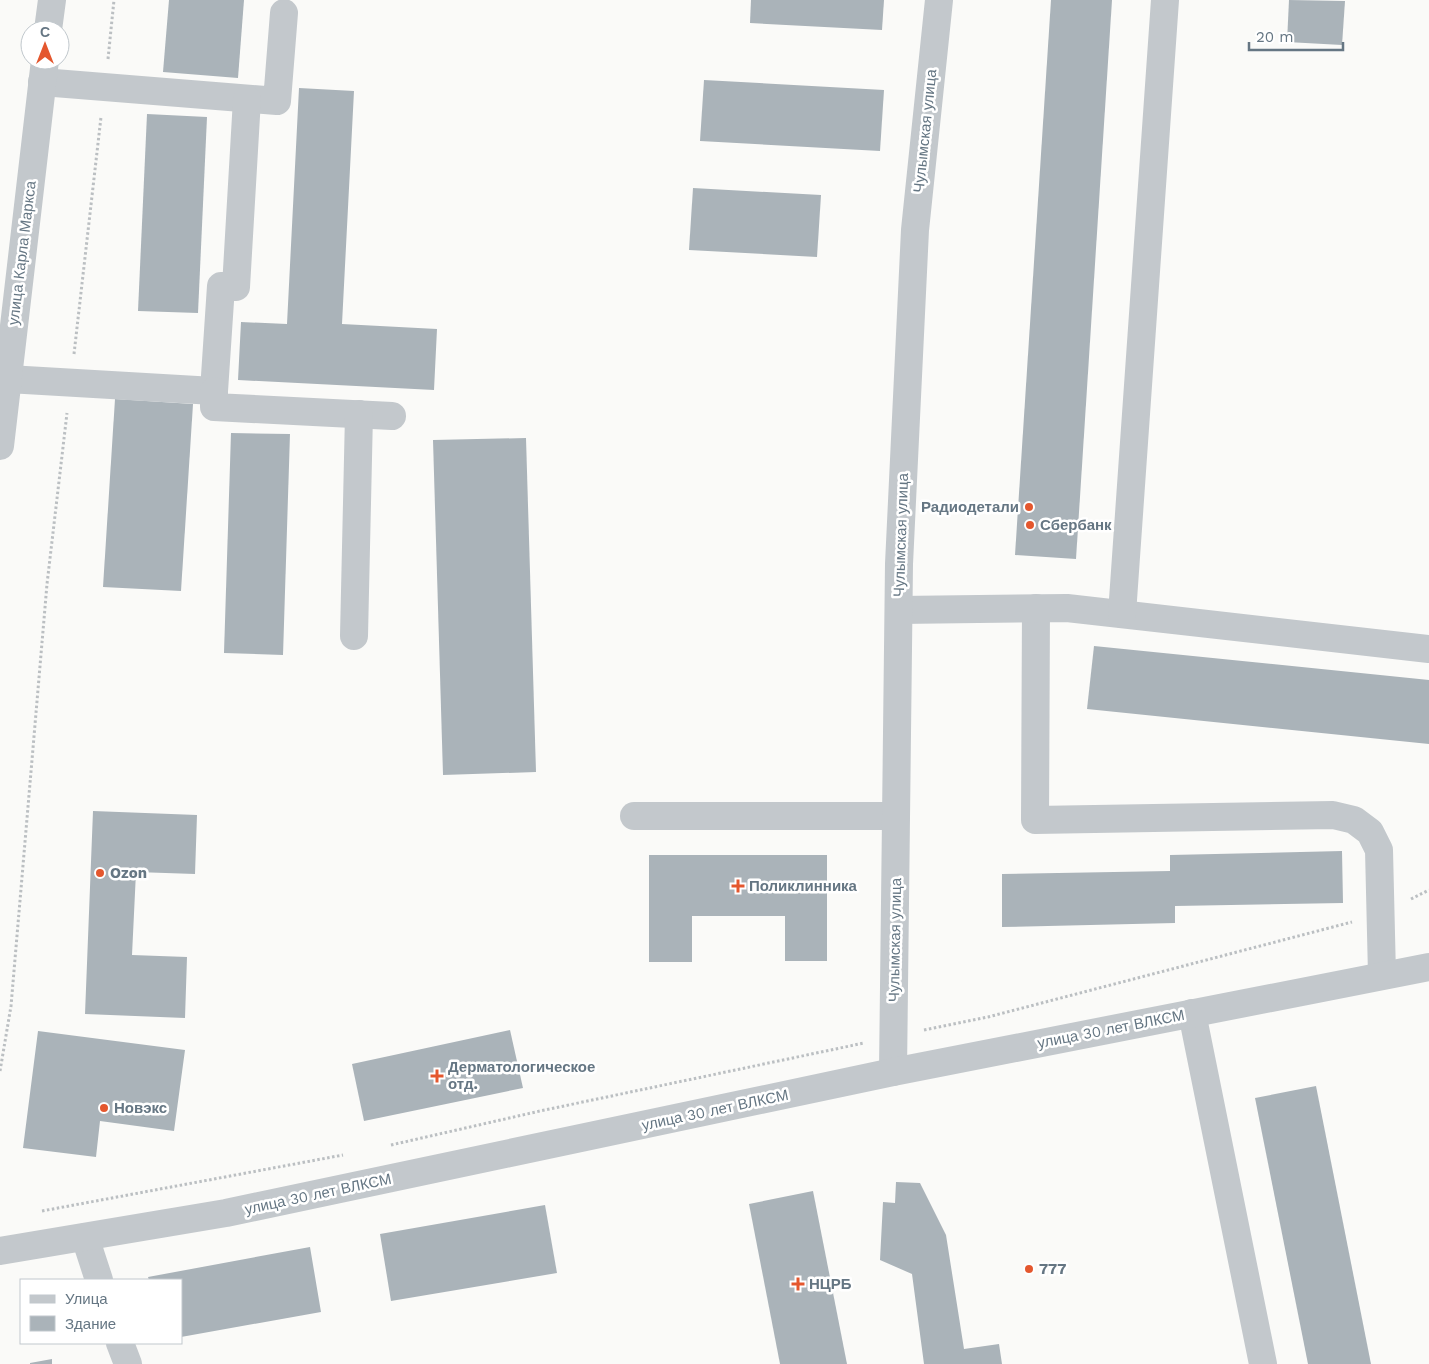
<svg xmlns="http://www.w3.org/2000/svg" width="1429" height="1364" viewBox="0 0 1429 1364" font-family="'Work Sans',sans-serif">
<rect width="100%" height="100%" fill="#fafaf8"/>
<g fill="#aab3b9">
<path d="M169,0H244L238,78L163,72Z"/>
<path d="M751,0H884L882,30L750,23Z"/>
<path d="M1051,0H1112L1076,559L1015,555Z"/>
<path d="M1289,0L1345,1L1342,45L1287,42Z"/>
<path d="M704,80L884,90L880,151L700,141Z"/>
<path d="M299,88L354,91L342,324L437,329L434,390L238,380L241,322L287,324Z"/>
<path d="M147,114L207,117L198,313L138,311Z"/>
<path d="M693,188L821,195L817,257L689,250Z"/>
<path d="M115,399L193,404L181,591L103,587Z"/>
<path d="M231,433L290,434L283,655L224,653Z"/>
<path d="M526,438L536,772L443,775L433,440Z"/>
<path d="M1094,646L1429,680V744L1087,709Z"/>
<path d="M93,811L197,815L195,874L136,872L132,955L187,957L185,1018L85,1014Z"/>
<path d="M1342,851L1343,903L1175,906V923L1002,927V874L1170,871V855Z"/>
<path d="M649,855H827V961H785V916H692V962H649Z"/>
<path d="M510,1030L523,1088L364,1121L352,1064Z"/>
<path d="M38,1031L185,1050L174,1131L100,1121L96,1157L23,1148Z"/>
<path d="M1316,1086L1371,1364H1308L1255,1098Z"/>
<path d="M896,1182L920,1183L946,1235L964,1349L999,1344L1002,1364H924L912,1274L880,1260L883,1202L895,1203Z"/>
<path d="M813,1191L847,1364H780L749,1204Z"/>
<path d="M545,1205L557,1273L391,1301L380,1234Z"/>
<path d="M310,1247L321,1312L181,1337V1280H149L148,1277Z"/>
<path d="M52,1359V1364H30V1363Z"/>
</g>
<g fill="none" stroke-linecap="round" stroke-linejoin="round">
<g stroke="#bbbfc2" stroke-width="3" stroke-dasharray="2.5 2.5" stroke-linecap="butt">
<path d="M108,59L114,0"/>
<path d="M74,354L101,117"/>
<path d="M1411,899L1429,890"/>
<path d="M924,1030L988,1017L1352,922"/>
<path d="M0,1071L11,1006L47,584L67,413"/>
<path d="M391,1145L540,1111L864,1043"/>
<path d="M42,1211L343,1155"/>
</g>
<g stroke="#c3c8cc" stroke-width="28">
<path d="M48,30L52,0"/>
<path d="M42,82L277,101L284,13"/>
<path d="M8,379L214,391L221,286L236,287L247,99"/>
<path d="M214,391V407L392,416"/>
<path d="M0,446L45,60"/>
<path d="M1036,608L1035,820L1333,815L1354,820L1370,832L1379,850L1382,975"/>
<path d="M899,610L1067,608L1429,649"/>
<path d="M1122,614L1165,0"/>
<path d="M354,636L359,414"/>
<path d="M634,816H896"/>
<path d="M1192,1013L1263,1364"/>
<path d="M893,1072L899,564L915,230L939,0"/>
<path d="M85,1237L99,1280"/>
<path d="M0,1251L226,1213L893,1072L1429,967"/>
<path d="M120,1343L128,1364"/>
</g>
</g>
<g fill="#e4572e" stroke="#fff" stroke-width="2">
<circle cx="1029" cy="507" r="5"/>
<circle cx="1030" cy="525" r="5"/>
<circle cx="100" cy="873" r="5"/>
<path d="M735.5 878.5h5v5h5v5h-5v5h-5v-5h-5v-5h5z"/>
<path d="M434.5 1068.5h5v5h5v5h-5v5h-5v-5h-5v-5h5z"/>
<circle cx="104" cy="1108" r="5"/>
<circle cx="1029" cy="1269" r="5"/>
<path d="M795.5 1276.5h5v5h5v5h-5v5h-5v-5h-5v-5h5z"/>
</g>
<g text-anchor="middle" dominant-baseline="central" stroke-width="5" stroke-linejoin="round" paint-order="stroke">
<g font-size="15" fill="#657683" stroke="#fff">
<text transform="translate(925 131) rotate(-84)">Чулымская улица</text>
<text transform="translate(22 253) rotate(-83)">улица Карла Маркса</text>
<text transform="translate(901 535) rotate(-88)">Чулымская улица</text>
<text transform="translate(895 940) rotate(-89)">Чулымская улица</text>
<text transform="translate(1111 1029) rotate(-11)">улица 30 лет ВЛКСМ</text>
<text transform="translate(715 1110) rotate(-12)">улица 30 лет ВЛКСМ</text>
<text transform="translate(318 1194) rotate(-12)">улица 30 лет ВЛКСМ</text>
</g>
<g font-size="15" font-weight="bold" fill="#657683" stroke="#fff" text-anchor="start">
<text x="1019" y="507" text-anchor="end">Радиодетали</text>
<text x="1040" y="525">Сбербанк</text>
<text x="110" y="873">Ozon</text>
<text x="749" y="886">Поликлинника</text>
<text x="448" y="1067">Дерматологическое<tspan x="448" dy="17">отд.</tspan></text>
<text x="114" y="1108">Новэкс</text>
<text x="1039" y="1269">777</text>
<text x="809" y="1284">НЦРБ</text>
</g>
</g>
<rect x="20" y="1279" width="162" height="65" fill="#ffffff" stroke="#c1c8cd"/>
<rect x="30" y="1295" width="25" height="8" fill="#c3c8cc" stroke="#c1c8cd"/>
<text x="65" y="1304" font-size="15" fill="#657683">Улица</text>
<rect x="30" y="1316" width="25" height="15" fill="#aab3b9" stroke="#c1c8cd"/>
<text x="65" y="1329" font-size="15" fill="#657683">Здание</text>
<g transform="translate(45 45)"><circle r="24" fill="#ffffff" stroke="#c1c8cd"/>
<path d="M0-4L9 19L0 12L-9 19Z" fill="#e4572e"/>
<text y="-8" font-size="14" font-weight="bold" text-anchor="middle" fill="#657683">С</text>
</g>
<path d="M1249 42v8h94v-8" fill="none" stroke="#657683" stroke-width="2.5"/>
<text x="1256" y="42" font-size="15" fill="#657683" stroke="#ffffff" stroke-width="4" paint-order="stroke">20 m</text>
</svg>
